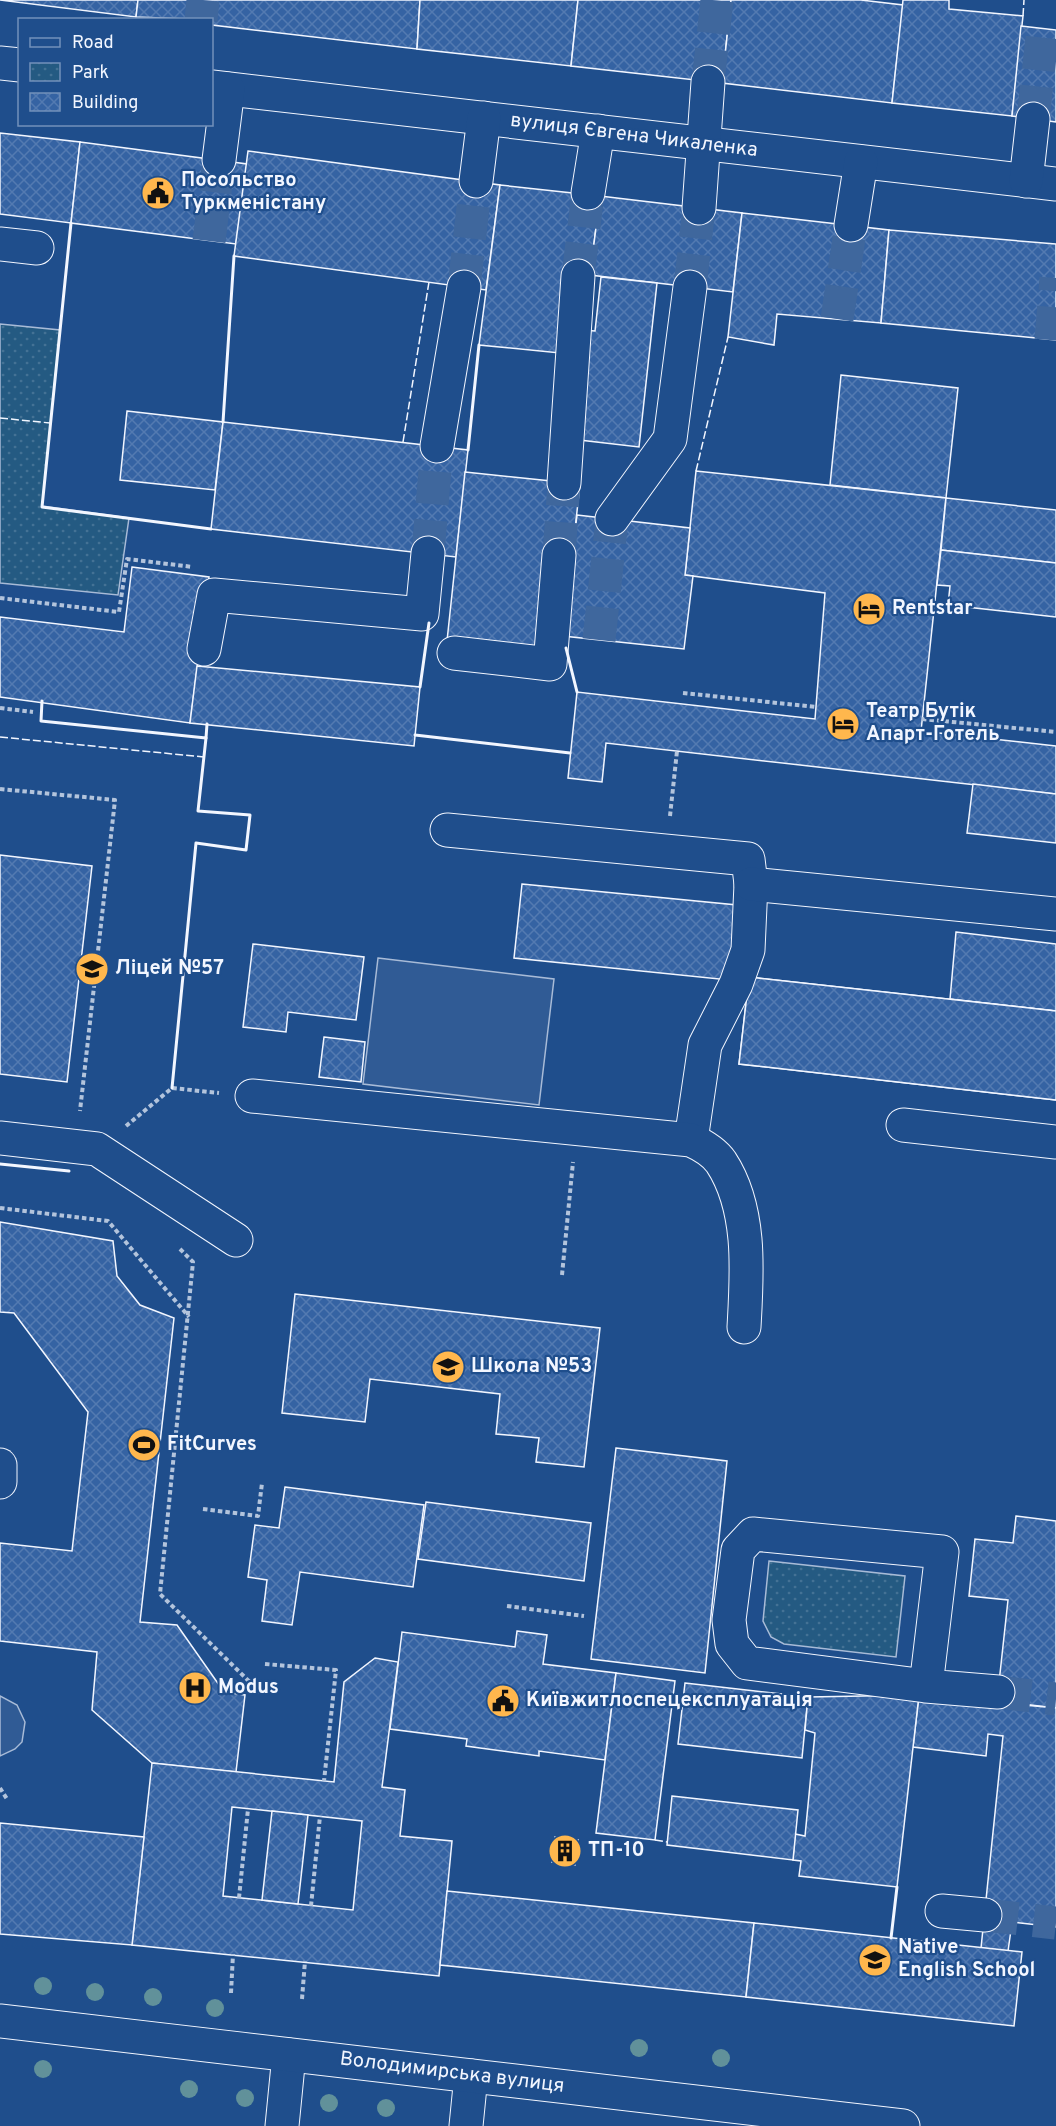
<svg xmlns="http://www.w3.org/2000/svg" width="1056" height="2126" viewBox="0 0 1056 2126" font-family="Overpass,sans-serif">
<defs>
<pattern id="park-dots" width="8" height="8" patternUnits="userSpaceOnUse" patternTransform="scale(1.5)"><rect width="8" height="8" fill="#245a82"/><path d="M2 2h.1M6 6h.1" fill="none" stroke="#447295" stroke-width="1.8" stroke-linecap="round"/></pattern>
<pattern id="building-cross-hatch" width="8" height="8" patternUnits="userSpaceOnUse" patternTransform="scale(1.5)"><rect width="8" height="8" fill="#3563a3"/><path d="M0 0l8 8M0 8l8-8" fill="none" stroke="#537ab1"/></pattern>
</defs>
<rect width="100%" height="100%" fill="#1f4e8c"/>
<g fill="url(#park-dots)" stroke="#a8bbd7" stroke-width="1.5">
<path d="M0,324L60,330L42,506L129,518L118,595L0,583Z"/>
<path d="M769,1561L905,1576L896,1657L784,1644L771,1637L763,1621Z"/>
</g>
<g fill="#305b95" stroke="#a8bbd7" stroke-width="1.5">
<path d="M378,958L554,979L539,1105L363,1084Z"/>
<path d="M0,1696L17,1705L25,1722L22,1742L15,1749L0,1756Z"/>
</g>
<g fill="url(#building-cross-hatch)" stroke="#f2f6ff" stroke-width="1.5" fill-rule="evenodd">
<path d="M0,0H138L136,17Z"/>
<path d="M138,0H420L417,49L212,25V20L136,17Z"/>
<path d="M420,0H578L571,66L417,49Z"/>
<path d="M578,0H731L722,83L571,66Z"/>
<path d="M731,0H861L903,5L892,103L722,83Z"/>
<path d="M903,0H949V9L1023,16L1012,116L892,103Z"/>
<path d="M1021,26L1056,30V122L1012,116Z"/>
<path d="M0,133L80,142L71,223L0,214Z"/>
<path d="M80,142L247,164L236,244L71,223Z"/>
<path d="M248,151L500,185L486,290L234,256Z"/>
<path d="M500,185L600,196L590,275L560,353L479,345Z"/>
<path d="M600,196L742,213L733,292L590,275Z"/>
<path d="M742,213L889,230L881,323L777,314L774,345L728,337Z"/>
<path d="M889,230L1056,244V340L881,323Z"/>
<path d="M601,277L657,283L639,447L571,439L583,330L595,331Z"/>
<path d="M841,375L958,388L946,498L830,485Z"/>
<path d="M127,411L223,422L215,490L120,480Z"/>
<path d="M223,422L468,450L456,557L211,529Z"/>
<path d="M696,471L946,498L921,731L1056,746V794L606,743L602,782L568,778L577,692L815,719L825,593L685,575Z"/>
<path d="M465,472L580,484L572,557L537,651L447,641Z"/>
<path d="M946,498L1056,510V563L941,550Z"/>
<path d="M577,515L690,528L685,575L693,576L684,649L563,636Z"/>
<path d="M941,550L1056,563V617L948,605L950,586L937,585Z"/>
<path d="M132,567L209,577L190,723L0,697V617L124,632Z"/>
<path d="M197,666L420,687L414,746L190,723Z"/>
<path d="M973,784L1056,794V843L967,833Z"/>
<path d="M0,855L92,866L67,1082L0,1074Z"/>
<path d="M522,884L737,905L729,980L514,958Z"/>
<path d="M956,932L1056,944V1011L950,999Z"/>
<path d="M253,944L364,957L356,1020L288,1012L286,1032L243,1027Z"/>
<path d="M749,977L1056,1011V1100L739,1064Z"/>
<path d="M749,977L1056,1011V1100L739,1064Z"/>
<path d="M324,1037L365,1042L361,1082L319,1077Z"/>
<path d="M0,1222L113,1241L117,1276L140,1305L174,1318L140,1622L177,1625L224,1692L245,1695L236,1772L152,1763L92,1710L97,1652L0,1641V1543L72,1551L88,1412L14,1313L0,1312Z"/>
<path d="M295,1294L600,1328L584,1467L536,1462L539,1438L496,1434L500,1394L370,1379L365,1422L282,1413Z"/>
<path d="M616,1448L727,1461L705,1673L591,1659Z"/>
<path d="M285,1487L424,1505L413,1587L300,1572L292,1625L262,1621L267,1580L248,1577L255,1525L279,1528Z"/>
<path d="M426,1502L591,1523L584,1581L418,1559Z"/>
<path d="M1016,1516L1056,1521V1708L997,1701L1008,1600L969,1596L975,1539L1013,1543Z"/>
<path d="M517,1631L547,1635L543,1664L616,1673L605,1760L539,1751V1756L480,1748L466,1746L467,1739L390,1729L402,1632L515,1647Z"/>
<path d="M375,1658L398,1662L382,1787L405,1790L400,1836L452,1841L439,1976L132,1945L152,1763L334,1782L344,1682ZM232,1807L362,1821L353,1910L223,1896Z"/>
<path d="M616,1673L675,1681L655,1840L596,1833Z"/>
<path d="M685,1683L808,1697L802,1758L678,1744Z"/>
<path d="M919,1695L1056,1708V1927L984,1919L1003,1736L988,1734L986,1756L913,1747Z"/>
<path d="M919,1695L897,1887L799,1876L801,1861L793,1860L795,1834L805,1836L815,1733L805,1730L808,1697Z"/>
<path d="M672,1796L798,1810L793,1860L667,1845Z"/>
<path d="M272,1811L308,1815L298,1904L262,1900Z"/>
<path d="M0,1823L144,1837L132,1945L0,1934Z"/>
<path d="M555,1837L578,1840L575,1865L552,1862Z"/>
<path d="M447,1891L754,1923L746,1997L440,1965Z"/>
<path d="M984,1919L1012,1923L1008,1951L981,1948Z"/>
<path d="M754,1923L1022,1952L1014,2026L746,1997Z"/>
</g>
<g fill="none" stroke-linecap="round" stroke-linejoin="round">
<g stroke="#3f679d" stroke-width="33" stroke-dasharray="33 16" stroke-linecap="butt">
<path d="M201,20L203,0"/>
<path d="M708,82L717,0"/>
<path d="M1033,119L1043,29"/>
<path d="M209,241L219,160"/>
<path d="M578,276L588,193"/>
<path d="M464,287L476,181"/>
<path d="M690,287L699,208"/>
<path d="M837,319L851,225"/>
<path d="M1051,340L1056,278"/>
<path d="M428,553L437,446"/>
<path d="M559,555L564,483"/>
<path d="M599,640L612,519"/>
<path d="M998,1692L1056,1699"/>
<path d="M985,1915L1056,1923"/>
</g>
<defs>
<g id="minor">
<path d="M0,63L20,65"/>
<path d="M212,87L1056,184"/>
<path d="M219,160L228,89"/>
<path d="M476,181L484,118"/>
<path d="M1026,181L1033,119"/>
<path d="M588,193L598,131"/>
<path d="M699,208L708,82"/>
<path d="M851,225L861,162"/>
<path d="M0,244L37,248"/>
<path d="M437,446L464,287"/>
<path d="M564,483L578,276"/>
<path d="M612,519L670,439L690,287"/>
<path d="M204,649L214,595L422,614L428,553"/>
<path d="M454,653L550,664L559,555"/>
<path d="M447,830L748,859L751,884L748,950L736,984L705,1045L691,1140"/>
<path d="M751,884L1056,914"/>
<path d="M252,1096L691,1140C702,1145 714,1152 721,1162C752,1209 747,1274 744,1327"/>
<path d="M903,1125L1056,1142"/>
<path d="M0,1138L97,1149L236,1240"/>
<path d="M0,1465V1482"/>
<path d="M926,1686L942,1552L753,1534L738,1550L729,1620L732,1644L747,1663L926,1686L998,1692"/>
<path d="M942,1911L985,1915"/>
<path d="M282,2126L289,2055"/>
<path d="M466,2126L471,2076"/>
</g>
<path id="major" d="M0,2021L903,2126"/>
</defs>
<use href="#minor" stroke="#f2f6ff" stroke-width="35"/>
<use href="#major" stroke="#f2f6ff" stroke-width="35"/>
<g stroke="#b3c4dc" stroke-width="4" stroke-dasharray="4.5 3" stroke-linecap="butt">
<path d="M0,598L119,612L127,559L193,567"/>
<path d="M683,693L816,707"/>
<path d="M0,708L33,712"/>
<path d="M922,719L1056,732"/>
<path d="M0,789L115,800L80,1111"/>
<path d="M670,816L677,751"/>
<path d="M126,1126L172,1088L219,1093"/>
<path d="M0,1208L108,1221L189,1317"/>
<path d="M180,1249L193,1262L160,1594L262,1694"/>
<path d="M562,1275L573,1162"/>
<path d="M203,1509L258,1516L262,1483"/>
<path d="M507,1606L584,1616"/>
<path d="M265,1664L336,1670L324,1781"/>
<path d="M0,1788L7,1799"/>
<path d="M239,1898L248,1809"/>
<path d="M311,1906L320,1816"/>
<path d="M231,1993L233,1954"/>
<path d="M302,1999L305,1961"/>
</g>
<use href="#minor" stroke="#1f4e8c" stroke-width="33"/>
<use href="#major" stroke="#1f4e8c" stroke-width="33"/>
<g stroke="#f2f6ff" stroke-width="1.5" stroke-dasharray="8 3" stroke-linecap="butt">
<path d="M1023,16L1024,0"/>
<path d="M0,418L50,423"/>
<path d="M403,442L429,282"/>
<path d="M696,471L728,337"/>
<path d="M0,737L204,757"/>
<path d="M655,1840L667,1842"/>
</g>
<g stroke="#f2f6ff" stroke-width="3">
<path d="M71,223L42,507L211,529"/>
<path d="M223,422L234,256"/>
<path d="M468,450L479,345"/>
<path d="M566,648L577,692"/>
<path d="M420,687L429,623"/>
<path d="M42,701L41,721L206,738L207,724"/>
<path d="M415,735L570,753"/>
<path d="M172,1088L196,843L246,850L250,815L198,811L206,738"/>
<path d="M0,1164L69,1171"/>
<path d="M891,1938L897,1887"/>
</g>
</g>
<g fill="#61919a">
<circle cx="43" cy="1986" r="9"/>
<circle cx="95" cy="1992" r="9"/>
<circle cx="153" cy="1997" r="9"/>
<circle cx="215" cy="2008" r="9"/>
<circle cx="639" cy="2048" r="9"/>
<circle cx="721" cy="2058" r="9"/>
<circle cx="43" cy="2069" r="9"/>
<circle cx="189" cy="2089" r="9"/>
<circle cx="245" cy="2098" r="9"/>
<circle cx="329" cy="2103" r="9"/>
<circle cx="386" cy="2108" r="9"/>
</g>
<defs>
<symbol id="civic-disc" viewBox="-11 -11 22 22"><circle r="9.5" fill="#ffb74d" stroke="#1f4e8c"/><path d="M-.6-6.5H3V-4.5H.6V-3L4-1V1h2V6H-6V1h2V-1L-.6-3ZM-1.2 2.5V6h2.4V2.5Z" fill="#111"/></symbol>
<symbol id="hotel-disc" viewBox="-11 -11 22 22"><circle r="9.5" fill="#ffb74d" stroke="#1f4e8c"/><path d="M-6-4.5h1.5V1H6V5H4.5V3h-9V5H-6ZM-4 0a1.8 1.8 0 1 1 3.6 0ZM.5 0V-2.5h3Q6-2.5 6 0Z" fill="#111"/></symbol>
<symbol id="school-disc" viewBox="-11 -11 22 22"><circle r="9.5" fill="#ffb74d" stroke="#1f4e8c"/><path d="M0-5L7-2L0 1L-7-2ZM-4 1L0 2.5L4 1V4Q0 6-4 4Z" fill="#111"/></symbol>
<symbol id="stadium-disc" viewBox="-11 -11 22 22"><circle r="9.5" fill="#ffb74d" stroke="#1f4e8c"/><path d="M0-5a6.5 5 0 1 0 0 10a6.5 5 0 1 0 0-10ZM-3.5-1.8h7v3.6h-7Z" fill="#111"/></symbol>
<symbol id="hospital-disc" viewBox="-11 -11 22 22"><circle r="9.5" fill="#ffb74d" stroke="#1f4e8c"/><path d="M-5-5h3v3.5h4V-5h3V5h-3V1.5h-4V5h-3Z" fill="#111"/></symbol>
<symbol id="building-disc" viewBox="-11 -11 22 22"><circle r="9.5" fill="#ffb74d" stroke="#1f4e8c"/><path d="M-4-6H4V6H1V3H-1V6H-4ZM-2.5-4.3h1.7v1.8h-1.7ZM.8-4.3h1.7v1.8H.8ZM-2.5-1h1.7V.8h-1.7ZM.8-1h1.7V.8H.8Z" fill="#111"/></symbol>
</defs>
<g fill-rule="evenodd">
<use href="#civic-disc" x="139" y="174" width="38" height="38"/>
<use href="#hotel-disc" x="850" y="590" width="38" height="38"/>
<use href="#hotel-disc" x="824" y="705" width="38" height="38"/>
<use href="#school-disc" x="73" y="950" width="38" height="38"/>
<use href="#school-disc" x="429" y="1348" width="38" height="38"/>
<use href="#stadium-disc" x="125" y="1426" width="38" height="38"/>
<use href="#hospital-disc" x="176" y="1669" width="38" height="38"/>
<use href="#civic-disc" x="484" y="1682" width="38" height="38"/>
<use href="#building-disc" x="546" y="1832" width="38" height="38"/>
<use href="#school-disc" x="856" y="1941" width="38" height="38"/>
</g>
<g text-anchor="middle" dominant-baseline="central" stroke-width="4.5" stroke-linejoin="round" paint-order="stroke">
<g font-size="20" fill="#f2f6ff" stroke="#1f4e8c">
<text transform="translate(634 136) rotate(7)">вулиця Євгена Чикаленка</text>
<text transform="translate(452 2073) rotate(7)">Володимирська вулиця</text>
</g>
<g font-size="20" font-weight="bold" fill="#f2f6ff" stroke="#1f4e8c" text-anchor="start">
<text x="181" y="181">Посольство<tspan x="181" dy="23">Туркменістану</tspan></text>
<text x="892" y="609">Rentstar</text>
<text x="866" y="712">Театр Бутік<tspan x="866" dy="23">Апарт-Готель</tspan></text>
<text x="115" y="969">Ліцей №57</text>
<text x="471" y="1367">Школа №53</text>
<text x="167" y="1445">FitCurves</text>
<text x="218" y="1688">Modus</text>
<text x="526" y="1701">Київжитлоспецексплуатація</text>
<text x="588" y="1851">ТП-10</text>
<text x="898" y="1948">Native<tspan x="898" dy="23">English School</tspan></text>
</g>
</g>
<rect x="18" y="18" width="195" height="108" fill="#1f4e8c" stroke="#7391ba" stroke-width="1.5"/>
<rect x="30" y="38" width="30" height="9" fill="#1f4e8c" stroke="#7391ba" stroke-width="1.5"/>
<text x="72" y="48" font-size="18" fill="#f2f6ff">Road</text>
<rect x="30" y="63" width="30" height="18" fill="url(#park-dots)" stroke="#7391ba" stroke-width="1.5"/>
<text x="72" y="78" font-size="18" fill="#f2f6ff">Park</text>
<rect x="30" y="93" width="30" height="18" fill="url(#building-cross-hatch)" stroke="#7391ba" stroke-width="1.5"/>
<text x="72" y="108" font-size="18" fill="#f2f6ff">Building</text>
</svg>
